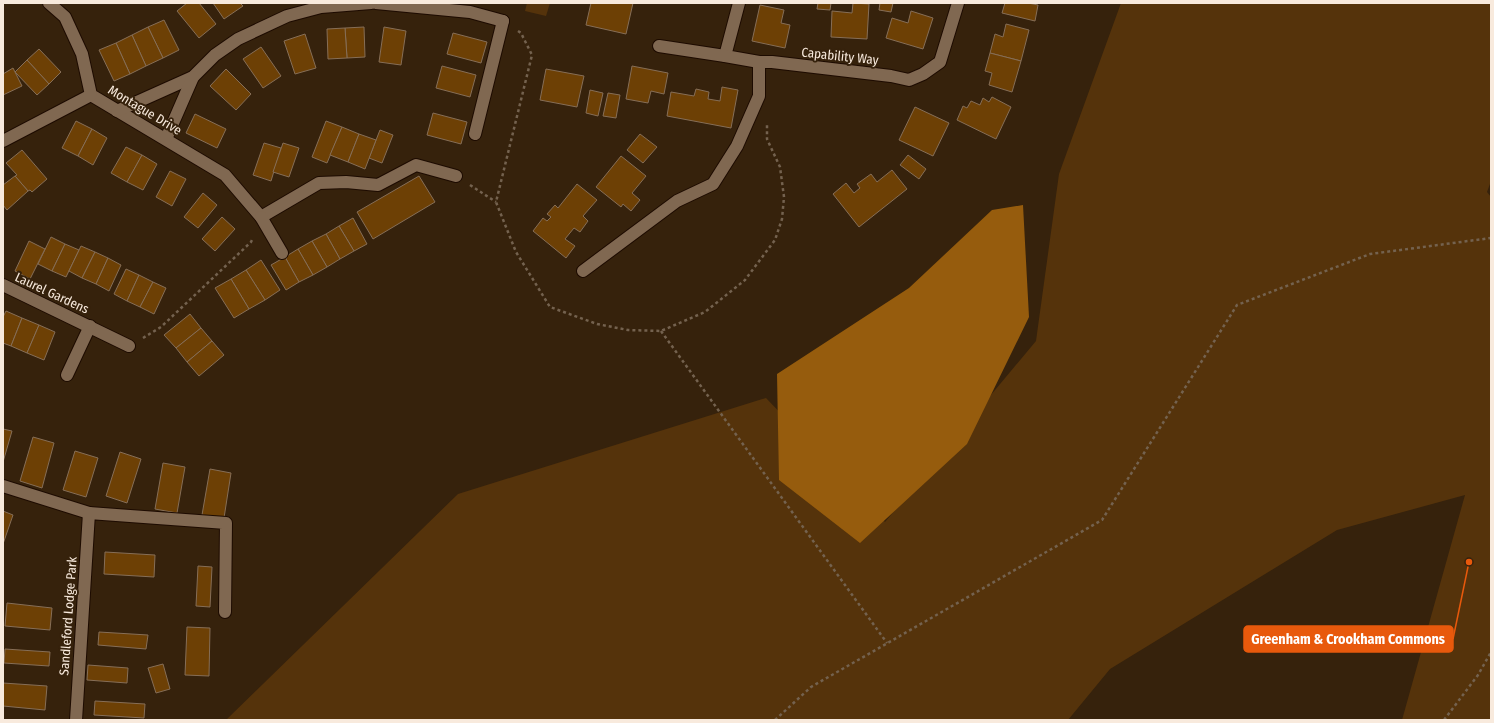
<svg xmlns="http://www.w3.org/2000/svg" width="1494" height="723" viewBox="0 0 1494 723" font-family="'Fira Sans Condensed',sans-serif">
<rect width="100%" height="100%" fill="#36220c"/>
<g fill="#55330b">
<path d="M527,3H550L546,16L525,11Z"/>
<path d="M1121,3H1491V181L1487,192L1491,197V720H1402L1465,495L1337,530L1110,669L1068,720H226L458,494L766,398L885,522L1036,341L1059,174Z"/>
</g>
<path fill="#965c0d" d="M1023,205L1029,317L967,444L860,543L779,480L777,374L909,288L992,210Z"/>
<g fill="#6d4005" stroke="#866e57">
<path d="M187,3H199L216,24L199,38L177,11Z"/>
<path d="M213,3H240L243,6L224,19Z"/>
<path d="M591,3H633L626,34L586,25Z"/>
<path d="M818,3H831L830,10L817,9Z"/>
<path d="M853,3L869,4L867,39L831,37L832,11L852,13Z"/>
<path d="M880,3H893L891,12L879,10Z"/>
<path d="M1005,3H1028L1038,5L1035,21L1002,13Z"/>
<path d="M760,5L784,10L781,23L790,25L785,48L752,41Z"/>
<path d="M911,11L933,18L923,49L886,38L892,18L908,23Z"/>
<path d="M164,20L179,50L163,58L148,27Z"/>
<path d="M1006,24L1029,30L1021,61L990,53L995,34L1003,37Z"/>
<path d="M148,27L163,58L146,66L132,35Z"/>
<path d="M364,27L365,57L347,58L345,28Z"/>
<path d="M384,27L406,31L401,65L379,62Z"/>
<path d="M345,28L347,58L328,59L327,29Z"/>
<path d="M453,33L487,42L481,63L447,54Z"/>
<path d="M305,34L316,68L295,74L284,41Z"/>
<path d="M132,35L146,66L130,74L116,43Z"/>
<path d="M116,43L130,74L114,81L99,50Z"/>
<path d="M261,47L281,76L263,88L243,59Z"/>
<path d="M39,49L61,72L49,84L27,60Z"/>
<path d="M990,53L1021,61L1012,92L989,85L992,73L985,71Z"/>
<path d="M27,60L49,84L37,95L15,72Z"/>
<path d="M442,66L476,75L470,97L436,88Z"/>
<path d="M632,66L668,73L664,94L651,91L648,103L626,99Z"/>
<path d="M13,68L22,86L3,95V74Z"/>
<path d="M226,69L251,94L236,110L210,86Z"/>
<path d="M546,69L584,76L577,107L540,100Z"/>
<path d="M722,87L738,90L731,128L667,116L671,92L694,96L696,89L709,92L708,99L720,101Z"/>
<path d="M590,90L603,93L598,116L586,113Z"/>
<path d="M608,93L620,95L616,118L603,116Z"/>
<path d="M992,97L1011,107L996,139L957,120L963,106L967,108L971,101L980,105L983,98L989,102Z"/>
<path d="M915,107L949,123L933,156L899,140Z"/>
<path d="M433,113L467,122L461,144L427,135Z"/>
<path d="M195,114L226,129L217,148L186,133Z"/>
<path d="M76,121L92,129L78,156L62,148Z"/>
<path d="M326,121L342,127L327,163L312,157Z"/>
<path d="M342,127L359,134L348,162L330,155Z"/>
<path d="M92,129L107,138L93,165L78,156Z"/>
<path d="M380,130L393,135L382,163L369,158Z"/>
<path d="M359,134L376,140L365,169L348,162Z"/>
<path d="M640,134L657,147L643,163L627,150Z"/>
<path d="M264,143L281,148L271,181L253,175Z"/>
<path d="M283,143L299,148L289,177L273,172Z"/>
<path d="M126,147L142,155L127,182L111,173Z"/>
<path d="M22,150L47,179L32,192L30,190L28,191L15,176L17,175L6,163Z"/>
<path d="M142,155L157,164L143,190L127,182Z"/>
<path d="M908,155L926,169L919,179L900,165Z"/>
<path d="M621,156L646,176L632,193L640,200L631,211L623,204L621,207L596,187Z"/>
<path d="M892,170L907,189L859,227L833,194L846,183L854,193L860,188L857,184L871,174L877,182Z"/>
<path d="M170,171L186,179L172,206L156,197Z"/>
<path d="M15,176L28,191L7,210L3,205V185Z"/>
<path d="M419,176L435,202L373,239L357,212Z"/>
<path d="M577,184L597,200L583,216L588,221L580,232L574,228L565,239L575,246L566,258L533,231L543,218L547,221L551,217L547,214L555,205L558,208Z"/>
<path d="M203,193L217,205L198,228L184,217Z"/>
<path d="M222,217L235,229L215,251L202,239Z"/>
<path d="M353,218L367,244L354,251L339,226Z"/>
<path d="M339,226L354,251L340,259L326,234Z"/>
<path d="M326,234L340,259L327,267L312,241Z"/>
<path d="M51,237L65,244L52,271L38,264Z"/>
<path d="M29,241L45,249L30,279L15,271Z"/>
<path d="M312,241L327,267L313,275L298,249Z"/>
<path d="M65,244L79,250L66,277L52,271Z"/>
<path d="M81,246L95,252L82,278L69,271Z"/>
<path d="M298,249L313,275L299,282L285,257Z"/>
<path d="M95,252L108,258L96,284L82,278Z"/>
<path d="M285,257L299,282L286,290L271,265Z"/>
<path d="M108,258L121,265L109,291L96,284Z"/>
<path d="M261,260L280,290L265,300L246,270Z"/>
<path d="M126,269L139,275L127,301L114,294Z"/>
<path d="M246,270L265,300L249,309L231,279Z"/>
<path d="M139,275L153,282L140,307L127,301Z"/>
<path d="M231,279L249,309L234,318L215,288Z"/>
<path d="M153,282L166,288L154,314L140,307Z"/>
<path d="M6,311L22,318L11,346L3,343V317Z"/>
<path d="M190,314L201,328L176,348L164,335Z"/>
<path d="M22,318L39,325L27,353L11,346Z"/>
<path d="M39,325L55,332L44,360L27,353Z"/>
<path d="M201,328L212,341L187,362L176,348Z"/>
<path d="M212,341L224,355L199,376L187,362Z"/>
<path d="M3,429L12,431L3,462Z"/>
<path d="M33,437L54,443L42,488L20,481Z"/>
<path d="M75,451L98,458L86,497L63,490Z"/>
<path d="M120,452L141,459L127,503L106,496Z"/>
<path d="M163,463L185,467L177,513L155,509Z"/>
<path d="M210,469L231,473L224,518L202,515Z"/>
<path d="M3,511L13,515L3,544Z"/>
<path d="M105,552L155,555L154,577L104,574Z"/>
<path d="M198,566L212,567L210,607L196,606Z"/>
<path d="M7,603L52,608L50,630L5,626Z"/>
<path d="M187,627L210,628L209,676L185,675Z"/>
<path d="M99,632L148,635L146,649L98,645Z"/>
<path d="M5,649L50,652L49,666L4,663Z"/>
<path d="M163,664L170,689L156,693L148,668Z"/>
<path d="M88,665L128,668L127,683L87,680Z"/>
<path d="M3,683L47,686L45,710L3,706Z"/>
<path d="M95,701L145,704L144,718L94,715Z"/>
</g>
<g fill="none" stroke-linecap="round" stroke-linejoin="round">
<defs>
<g id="lane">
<path d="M475,134L503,21"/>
<path d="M583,271L677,201L713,184L737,146L759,96V62"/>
</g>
<g id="street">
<path d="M49,3L65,17L82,54L91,95L225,175L261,217L319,183L346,182L378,185L416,165L456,176"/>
<path d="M376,3L470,12L503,21"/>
<path d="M739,3L725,56L759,62H772L891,76L909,80L923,74L940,62L958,3"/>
<path d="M659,46L725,56"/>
<path d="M117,111L193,77L215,55L238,39L287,16L321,7L371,3"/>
<path d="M166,139L193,77"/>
<path d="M3,141L91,95"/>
<path d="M261,217L282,253"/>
<path d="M3,285L129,346"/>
<path d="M67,375L90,326"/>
<path d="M3,486L89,513"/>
<path d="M76,720L89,513L226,523L225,612"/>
</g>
</defs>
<use href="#lane" stroke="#1d0b00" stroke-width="14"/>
<use href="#street" stroke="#1d0b00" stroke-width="14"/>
<g stroke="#74624f" stroke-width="2.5" stroke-dasharray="3 3" stroke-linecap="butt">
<path d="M518,31L521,33L532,55L496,202L516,252L550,307L597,324L628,330L661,331L705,312L745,280L775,240L782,219L784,197L780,167L767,139V125"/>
<path d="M470,185L496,202"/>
<path d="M661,331L887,643"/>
<path d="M143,338L161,327L251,242L253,238"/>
<path d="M775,720L811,687L1102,520L1237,305L1370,254L1491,238"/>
<path d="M1444,720L1478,675L1491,652"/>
</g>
<use href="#lane" stroke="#806851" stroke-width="12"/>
<use href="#street" stroke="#806851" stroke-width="12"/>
</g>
<g text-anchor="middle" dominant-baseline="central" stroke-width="4" stroke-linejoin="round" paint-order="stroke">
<g font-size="13" fill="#f8eadd" stroke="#36220c">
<text transform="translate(840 56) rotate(6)">Capability Way</text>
<text transform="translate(145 110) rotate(31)">Montague Drive</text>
<text transform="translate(52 293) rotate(25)">Laurel Gardens</text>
<text transform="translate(68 616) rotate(-86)">Sandleford Lodge Park</text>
</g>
</g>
<path fill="none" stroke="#e8590c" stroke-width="1.5" d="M1469 562L1453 639"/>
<circle fill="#e8590c" stroke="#36220c" stroke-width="1.5" cx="1469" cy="562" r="4"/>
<rect fill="#e8590c" stroke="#e8590c" stroke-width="1.5" x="1244" y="626" width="209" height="26" rx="4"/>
<g font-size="14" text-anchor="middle" font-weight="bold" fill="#fff">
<text x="1348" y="644">Greenham &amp; Crookham Commons</text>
</g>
<rect width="1494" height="723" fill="none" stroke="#f8eadd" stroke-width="8"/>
</svg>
